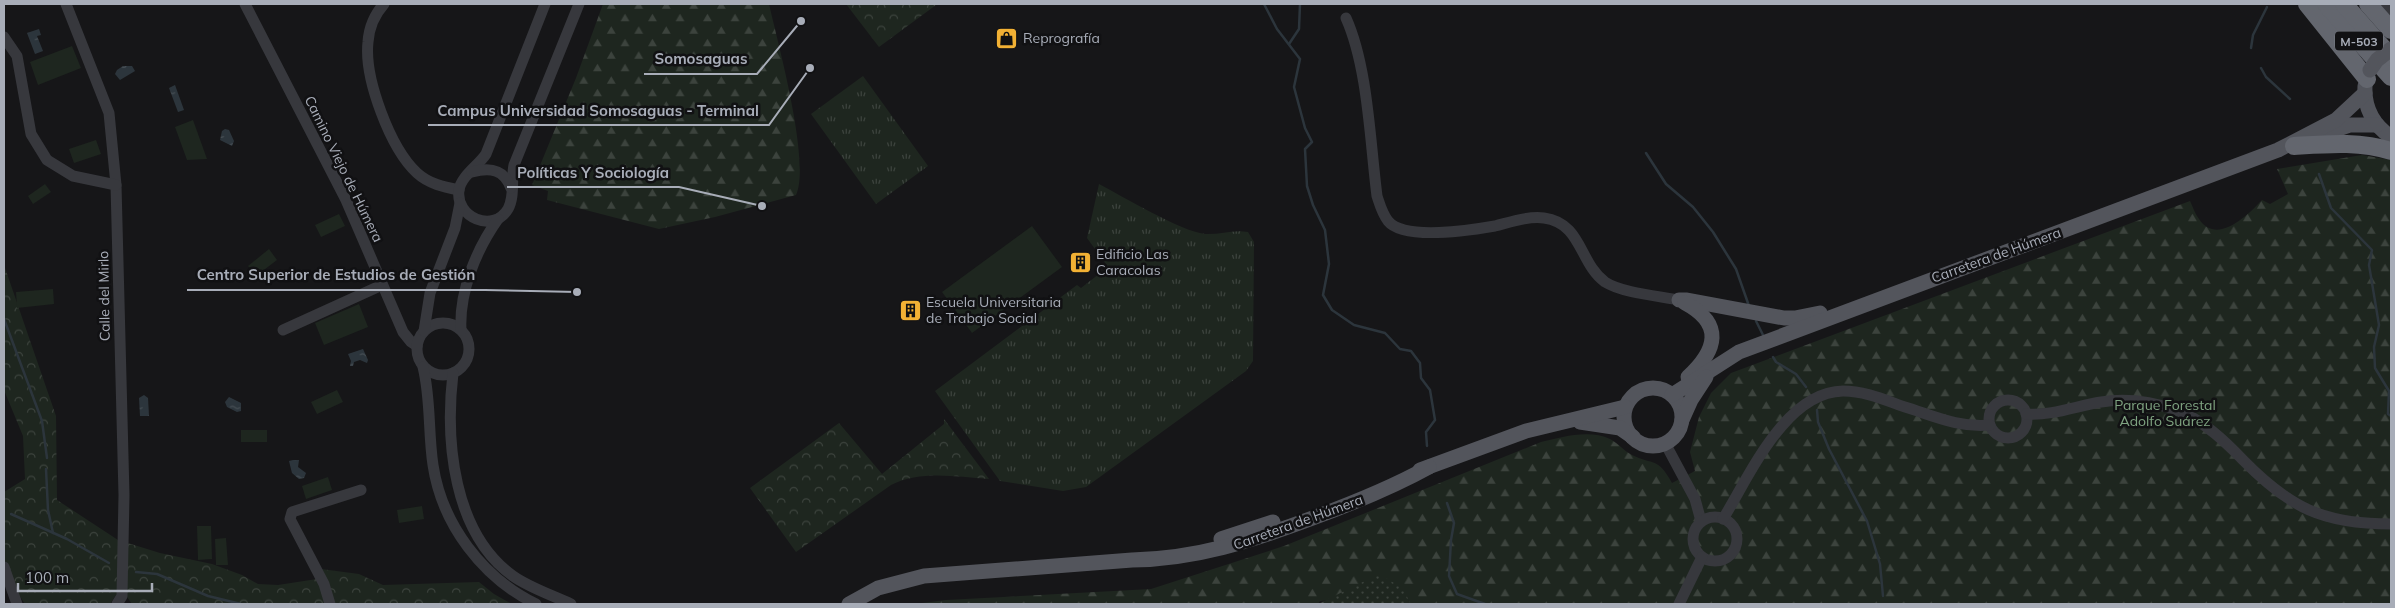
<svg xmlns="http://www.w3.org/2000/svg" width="2395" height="608" viewBox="0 0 2395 608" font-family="Mulish,sans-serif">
<defs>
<pattern id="grass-tufts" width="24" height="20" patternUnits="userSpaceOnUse" patternTransform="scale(1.25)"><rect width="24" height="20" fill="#1e261f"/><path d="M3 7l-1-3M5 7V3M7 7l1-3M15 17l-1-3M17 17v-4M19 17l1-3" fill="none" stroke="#3c433d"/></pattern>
<pattern id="forest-firs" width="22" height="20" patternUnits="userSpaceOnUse" patternTransform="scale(1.25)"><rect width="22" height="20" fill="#1e261f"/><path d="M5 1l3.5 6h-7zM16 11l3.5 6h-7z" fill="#3c433d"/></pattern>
<pattern id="park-crowns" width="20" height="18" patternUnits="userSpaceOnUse" patternTransform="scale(1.25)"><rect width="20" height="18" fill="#1e261f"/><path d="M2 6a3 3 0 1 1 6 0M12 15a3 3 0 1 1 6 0" fill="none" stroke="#3c433d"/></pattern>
<pattern id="garden-dots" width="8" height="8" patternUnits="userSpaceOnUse" patternTransform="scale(1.25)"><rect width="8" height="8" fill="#1e261f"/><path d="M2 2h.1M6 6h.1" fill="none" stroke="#3c433d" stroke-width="1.8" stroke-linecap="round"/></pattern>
<pattern id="water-ripples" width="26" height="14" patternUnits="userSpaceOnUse" patternTransform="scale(1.25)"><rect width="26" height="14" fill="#2c353c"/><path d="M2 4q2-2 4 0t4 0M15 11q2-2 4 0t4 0" fill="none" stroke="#485056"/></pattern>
</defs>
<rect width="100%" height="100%" fill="#161618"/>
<g fill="url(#grass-tufts)">
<path d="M863,76L928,166L876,204L811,114Z"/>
<path d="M1099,184C1124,197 1180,231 1205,234C1220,235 1233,229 1248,232L1254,242L1253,361L1246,371L1086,487L1063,491L1000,481L935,391L1077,285L1081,288L1108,267L1087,238Z"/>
</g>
<g fill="url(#forest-firs)">
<path d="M603,4H769C778,44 811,162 796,195L715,217L659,229L547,200L548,191L532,185L576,78Z"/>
<path d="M2362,155L2391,160V604H1410L1403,589L1320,601L1318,604H914L946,600L1151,589L1284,546L1541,442C1562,437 1589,429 1610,439C1618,443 1624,451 1632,455C1654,466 1657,456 1672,483L1695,471L1690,452L1699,417L1711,393L1731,373L2190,201C2193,207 2195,214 2199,219C2217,246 2248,215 2262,200L2270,204L2288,194L2277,169Z"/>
</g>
<g fill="url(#park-crowns)">
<path d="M846,4H934L936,5L879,47Z"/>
<path d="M4,265L56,416L57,500L118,540L160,553L212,564L242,575L258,584L278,585L317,579L321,569L359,574L383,585L479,582L494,594L512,604H132L127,597L116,595L110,604H25L19,595L4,559V492L25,479L23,436L4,390Z"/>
<path d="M944,419L989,479C956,477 921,470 891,485L796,552L750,488L839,423L882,474L944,424Z"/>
</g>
<path fill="url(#garden-dots)" d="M1379,574L1404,589L1410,604H1318Z"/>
<g fill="#1e261f">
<path d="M72,46L81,68L38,85L30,62Z"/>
<path d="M193,120L207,159L187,160L175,127Z"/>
<path d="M96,140L101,154L74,163L69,149Z"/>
<path d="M45,184L51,192L33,204L28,196Z"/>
<path d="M339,214L345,226L321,237L315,225Z"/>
<path d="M1032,226L1062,267L972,333L942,292Z"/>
<path d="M269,249L277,260L256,276L248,266Z"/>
<path d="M53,289L54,304L17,308L16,292Z"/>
<path d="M359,304L368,327L324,345L315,323Z"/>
<path d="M337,390L343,402L317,414L311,402Z"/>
<rect x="241" y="430" width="26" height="12"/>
<path d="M328,477L332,490L306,499L302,486Z"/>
<path d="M422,506L424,519L399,523L397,510Z"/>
<path d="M197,526H211L212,559L198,560Z"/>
<path d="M226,538L228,565H216L215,539Z"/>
</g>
<g fill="url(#water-ripples)">
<path d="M39,29L41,35L37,36L43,51L35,54L27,33Z"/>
<path d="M123,66H132L135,71L120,80L115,74L117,70Z"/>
<path d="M175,85L184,110L178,112L169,88Z"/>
<path d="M225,129L229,130L234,141L232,146L220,140L222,131Z"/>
<path d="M363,349L368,360L367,363L360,360L354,362L353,366H350L351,361L348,354Z"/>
<path d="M144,395L148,398L149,416H140L139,398Z"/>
<path d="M229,397L241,403V411L237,412L227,407L225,402Z"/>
<path d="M293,460H299L298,467L306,473L304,478L299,479L292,473L289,461Z"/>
</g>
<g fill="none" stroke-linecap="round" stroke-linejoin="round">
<g stroke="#2c353c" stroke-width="2.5">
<path d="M1264,4L1277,29L1300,59L1294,87L1305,128L1312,142L1305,149L1307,186L1313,205L1325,230L1329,264L1323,295L1332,310L1354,325L1385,333L1400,349L1411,351L1420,363L1421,378L1430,390L1435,420L1426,432L1427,446"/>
<path d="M1289,44L1299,29L1300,4"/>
<path d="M2251,48L2253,35L2267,7"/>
<path d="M2261,68L2266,77L2290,99"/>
<path d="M1646,153L1666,184L1693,207L1713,232L1736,269L1749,306"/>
<path d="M2319,174L2331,208L2372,250L2369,265L2379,325L2374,347L2375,368L2389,391L2388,414L2391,416"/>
<path d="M4,319L42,421L47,458"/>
<path d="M1756,321L1763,335"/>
<path d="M1773,357L1776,362L1796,374L1806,387"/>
<path d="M1817,410L1818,422L1829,449L1867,521L1880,564L1883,596"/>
<path d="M46,469L48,510L53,533"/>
<path d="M1447,503L1454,523L1451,540L1449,576L1457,594L1485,604"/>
<path d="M11,514L67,539L109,563"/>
<path d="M136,572L157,574L208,596L241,604"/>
</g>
<g stroke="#37383d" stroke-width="11">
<path d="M66,4L109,113L116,185L124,495L122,596L117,604"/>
<path d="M245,4L346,200L403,332L411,342L417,346"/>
<path d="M384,4C375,14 369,28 368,42C364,78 390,148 417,173C429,184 444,187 459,190"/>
<path d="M545,4L486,154C479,165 461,176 459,190C455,217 493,234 508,209C515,197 511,179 514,165L579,4"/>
<path d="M2383,4L2391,11"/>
<path d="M1346,18C1368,67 1370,142 1377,196C1380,205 1382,213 1388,221C1404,241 1472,230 1495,226C1511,222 1528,216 1544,218C1582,223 1579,263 1605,282C1622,293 1659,296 1679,300"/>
<path d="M4,37L17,56L31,134L47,160L73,176L116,185"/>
<path d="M472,172C490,167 504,169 511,188"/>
<circle cx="443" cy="349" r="26"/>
<path d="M283,330L382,285"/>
<path d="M461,330C459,292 476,250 498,219"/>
<path d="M424,331L430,293L455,228L460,203"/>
<path d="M423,367C431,399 428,432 433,465C442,525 483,578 536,604"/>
<path d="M453,373C445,441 453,533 513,576C530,588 552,595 571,604"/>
<circle cx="2008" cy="419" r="19"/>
<path d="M2026,414C2052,416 2076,406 2101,402C2126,398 2153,402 2176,410C2202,419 2225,441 2243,460C2290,508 2323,524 2391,524"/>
<path d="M1665,443L1695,499L1701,521"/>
<circle cx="1715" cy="539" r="22"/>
<path d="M1723,519C1749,477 1785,392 1843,391C1865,391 1885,400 1905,407C1934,416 1959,428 1990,425"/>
<path d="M4,567L17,604"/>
<path d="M330,604L324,584L290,519L292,512L361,490"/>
<path d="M1679,604L1702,557"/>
</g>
<g stroke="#53555c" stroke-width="15">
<path d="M2365,86C2364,107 2373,125 2391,137"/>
<path d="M2327,133L2350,125H2377"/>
<path d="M1679,300H1687L1784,318H1795L1820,313"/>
<path d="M1685,303C1724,324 1717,350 1688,377"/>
<circle cx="1653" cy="417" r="29"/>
<path d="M1672,395L1739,352L2278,150L2336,120L2365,93"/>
<path d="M1682,420L1691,400L1706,377"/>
<path d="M1580,422L1620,428L1633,437"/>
<path d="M1420,470L1526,431L1625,407"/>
<path d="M1221,539L1273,522"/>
<path d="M849,604L878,588L924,576L1132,560C1196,559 1251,541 1310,519C1351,504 1391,488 1429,467"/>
</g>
<g stroke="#63666e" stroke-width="18">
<path d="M2307,4L2367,79"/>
<path d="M2326,4L2391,77"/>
<path d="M2344,4L2391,57"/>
<path d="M2368,4L2391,30"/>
<path d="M2294,146C2327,144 2360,141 2391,151"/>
</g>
<path stroke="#53555c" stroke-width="15" d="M2370,70L2377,60L2391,49"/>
</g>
<defs>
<symbol id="shop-square" viewBox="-11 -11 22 22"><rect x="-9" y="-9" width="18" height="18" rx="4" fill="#f2b134" stroke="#111113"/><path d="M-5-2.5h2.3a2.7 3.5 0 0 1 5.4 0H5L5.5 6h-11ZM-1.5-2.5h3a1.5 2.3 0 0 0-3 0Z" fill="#111"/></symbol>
<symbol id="building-square" viewBox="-11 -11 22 22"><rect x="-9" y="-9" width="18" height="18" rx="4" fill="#f2b134" stroke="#111113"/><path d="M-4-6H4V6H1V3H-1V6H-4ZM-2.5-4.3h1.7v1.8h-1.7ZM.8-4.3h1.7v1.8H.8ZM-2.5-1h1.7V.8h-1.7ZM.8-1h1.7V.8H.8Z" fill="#111"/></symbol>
</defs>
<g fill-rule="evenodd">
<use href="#shop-square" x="994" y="26" width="25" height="25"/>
<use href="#building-square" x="1068" y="250" width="25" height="25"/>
<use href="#building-square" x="898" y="298" width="25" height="25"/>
</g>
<g text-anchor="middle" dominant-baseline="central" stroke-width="5" stroke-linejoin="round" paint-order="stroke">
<rect fill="#111113" stroke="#7b7e86" stroke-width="1" x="2335" y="31.5" width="48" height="19" rx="4"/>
<g font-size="12" font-weight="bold" fill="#a8adb8">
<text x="2359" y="41">M-503</text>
</g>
<g font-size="14" fill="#a8adb8" stroke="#111113" text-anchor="start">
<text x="1023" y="38">Reprografía</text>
<text x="1096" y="254">Edificio Las<tspan x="1096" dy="16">Caracolas</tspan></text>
<text x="926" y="302">Escuela Universitaria<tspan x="926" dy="16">de Trabajo Social</tspan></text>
</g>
<g font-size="14" fill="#a8adb8" stroke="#111113">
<text transform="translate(344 169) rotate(64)">Camino Viejo de Húmera</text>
<text transform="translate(1996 255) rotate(-20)">Carretera de Húmera</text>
<text transform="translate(104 296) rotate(-91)">Calle del Mirlo</text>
<text transform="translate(1298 522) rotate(-20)">Carretera de Húmera</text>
</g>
<g font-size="14" fill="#7fa381" stroke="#111113">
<text x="2165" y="405">Parque Forestal<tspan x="2165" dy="16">Adolfo Suárez</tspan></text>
</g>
</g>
<path fill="none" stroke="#a8adb8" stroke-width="2" d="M801 21L757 74H644M810 68L769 125H428M762 206L679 187H507M577 292L485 290H187"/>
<g fill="#a8adb8" stroke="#111113" stroke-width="2">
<circle cx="801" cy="21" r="5"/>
<circle cx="810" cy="68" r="5"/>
<circle cx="762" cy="206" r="5"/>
<circle cx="577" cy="292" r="5"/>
</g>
<g font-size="15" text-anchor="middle" font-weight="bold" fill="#a8adb8" stroke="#111113" stroke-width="5" stroke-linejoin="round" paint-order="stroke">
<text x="701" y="64">Somosaguas</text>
<text x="598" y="116">Campus Universidad Somosaguas - Terminal</text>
<text x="593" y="178">Políticas Y Sociología</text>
<text x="336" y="280">Centro Superior de Estudios de Gestión</text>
</g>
<rect width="2395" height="608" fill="none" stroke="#a8adb8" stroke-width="10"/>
<path d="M18 583v8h134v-8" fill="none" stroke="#a8adb8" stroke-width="2.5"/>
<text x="25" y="583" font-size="15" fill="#a8adb8" stroke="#111113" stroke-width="4" paint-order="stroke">100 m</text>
</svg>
